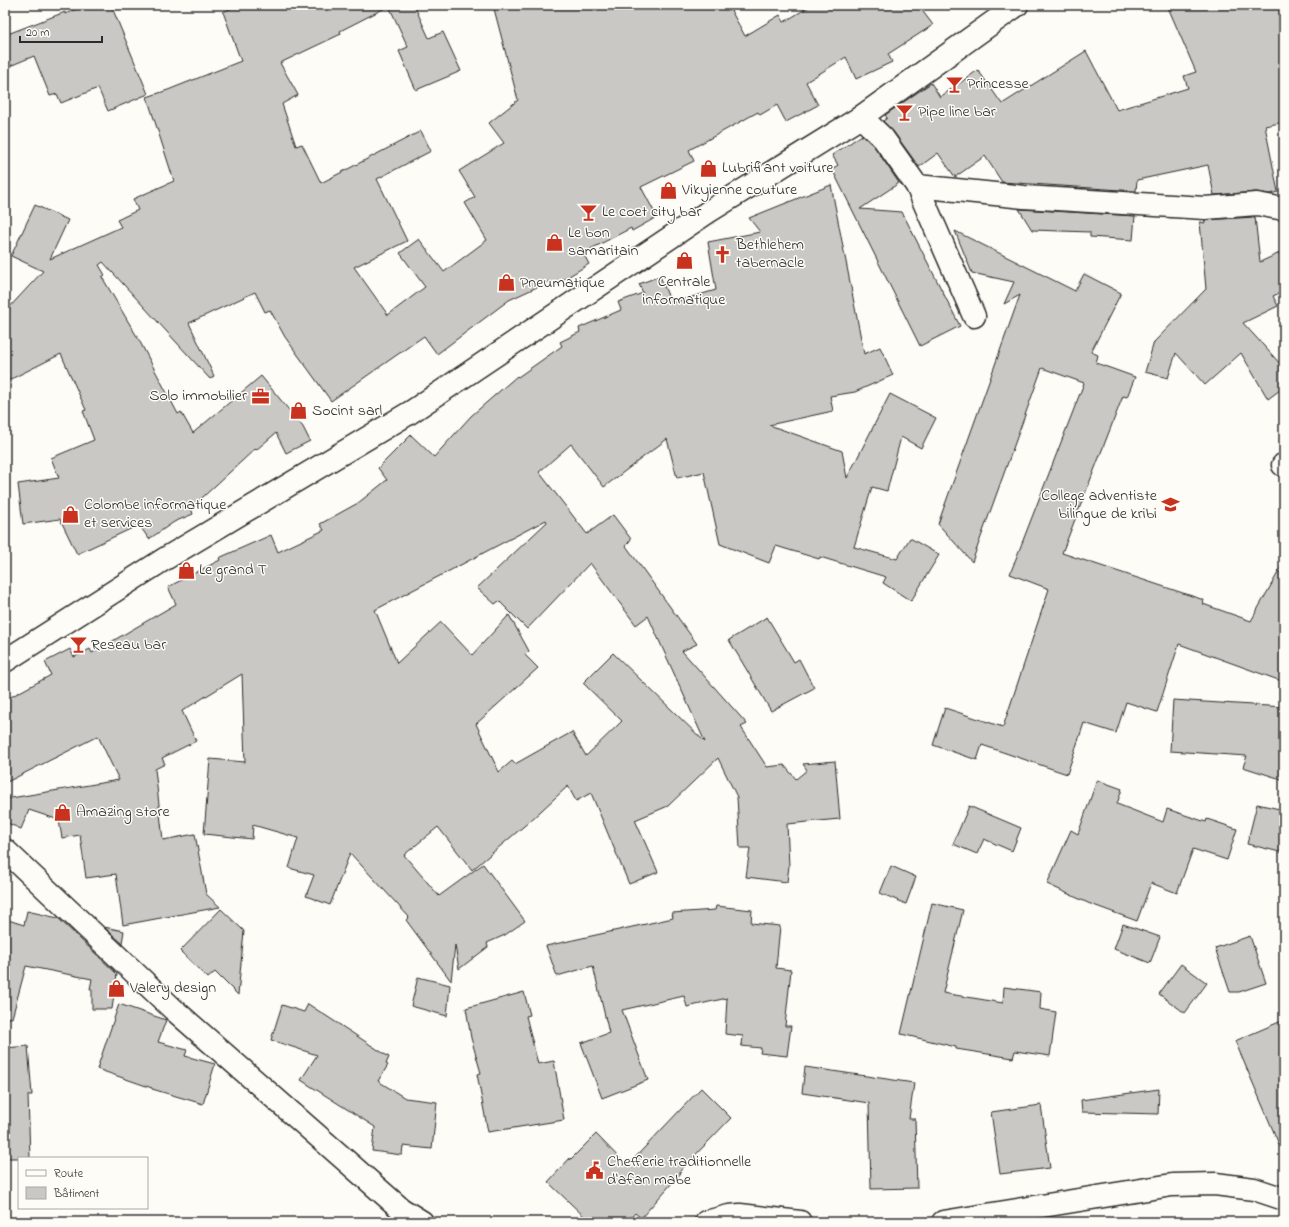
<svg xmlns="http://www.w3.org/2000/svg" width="1289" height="1227" viewBox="0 0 1289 1227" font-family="'Indie Flower',sans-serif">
<rect width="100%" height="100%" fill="#fdfcf7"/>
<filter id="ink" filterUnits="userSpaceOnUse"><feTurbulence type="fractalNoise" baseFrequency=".025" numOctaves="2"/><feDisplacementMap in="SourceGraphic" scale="8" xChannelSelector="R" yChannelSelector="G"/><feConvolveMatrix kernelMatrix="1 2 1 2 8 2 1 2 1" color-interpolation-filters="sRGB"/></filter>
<g filter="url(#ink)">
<g fill="#c9c8c4" stroke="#2b2b2b" fill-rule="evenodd">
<path d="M86,5H111L148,94L108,111L98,88L61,103L57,94L50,96L34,56L5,68V35L65,12V14Z"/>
<path d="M238,5H414L429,38L443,32L461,71L416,90L399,51L408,47L389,6L340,31L341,34L280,63L298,95L282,104L296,146L302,144L321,183L421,131L431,151L377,179L407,241L354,267L388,315L425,287L400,253L419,239L444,272L487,240L465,203L475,197L459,171L504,143L489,123L518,100L493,5H728L745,36L780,15L784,22L812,5H918L933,25L888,54L892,62L856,79L846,57L806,82L818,105L786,122L777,105L760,115L758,112L689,150L694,161L641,187L657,217L632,231L631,228L583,253L589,264L553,286L550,281L509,300L437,354L424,336L331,401L285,337L270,310L265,312L255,292L189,323L214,376L210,379L103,262L99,265L105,275L102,277L139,340L178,414L181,412L193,433L261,376L303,427L310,441L286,453L276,433L256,450L255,449L191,508L193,514L174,522L149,539L139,525L77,554L60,519L23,524L18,484L59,478L51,458L94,440L83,411L86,410L61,354L5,382V312L43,271L11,256L35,205L68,220L50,259L121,227L117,220L138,210L133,199L174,181L147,97L168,90L241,61L223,12Z"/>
<path d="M1167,5H1284V122L1265,126L1278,192L1270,194L1256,192L1214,195L1208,165L1137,180L1136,191L1002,182L985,156L955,177L938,153L919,167L893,131L883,121L887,118L885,115L931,83L940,97L978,70L1002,104L1086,51L1117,110L1188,88L1184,76L1196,72Z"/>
<path d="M862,135L874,146L899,183L860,209L902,212L960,326L920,346L832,169L838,165L832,155Z"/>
<path d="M831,185L864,354L880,347L893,375L855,392L830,396L833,411L769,425L842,451L847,478L890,394L936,418L921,448L901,437L887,491L872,487L854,547L897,559L910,538L939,555L911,601L883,583L886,577L820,557L819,559L776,546L769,563L720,544L704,472L677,478L667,439L604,487L571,444L539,472L587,534L613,515L631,539L626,546L697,644L682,651L747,724L741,727L767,767L784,765L796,779L807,770L803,764L835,761L840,819L787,824L789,866L787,882L746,877L750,848H740L737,797L718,758L668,806L635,820L658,872L629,884L591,793L576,801L568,786L530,821L472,870L438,827L404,855L439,896L483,864L525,921L505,935L487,943L488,947L459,969L455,945L451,981L406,920L409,917L350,853L330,905L306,896L314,875L289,868L298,838L253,825L252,839L204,834L210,759L245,762L242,674L182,711L196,741L162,758L165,764L155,769L163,840L195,834L206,894L220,907L123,925L116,874L86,878L80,835L62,838L59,820L29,810L21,829L5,822V799L119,780L98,736L5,783V726L9,717L5,710V700L51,675L45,662L70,649L74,657L90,649L92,653L176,604L168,587L220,560L219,558L271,535L278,552L324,530L320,524L358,503L387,480L378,468L411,435L434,457L471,416L517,376L518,377L562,346L560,342L580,332L579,328L621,310L618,302L643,293L639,284L660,276L671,303L716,290L708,242L760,232L749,218ZM546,520L547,522L477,588L495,604L499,601L527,629L590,563L636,625L648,616L705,742L613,653L583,683L622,721L586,756L572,732L515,764L512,761L499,772L476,724L538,668L525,655L529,651L509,615L472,655L441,622L397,663L375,610Z"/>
<path d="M1019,209L1135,216L1133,240L1090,237V232L1032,230Z"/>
<path d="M1255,217L1260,262L1284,251V291L1273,296L1278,306L1243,323L1284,368V387L1268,399L1241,353L1205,385L1176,353L1168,378L1145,372L1154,342L1206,289L1200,222L1205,223V220Z"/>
<path d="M955,231L1075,291L1084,274L1121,293L1091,352L1098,355L1096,363L1135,377L1127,397L1123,396L1062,553L1204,600L1203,604L1251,621L1284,562V682L1179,644L1157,712L1126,702L1116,733L1084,723L1067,774L982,745L977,760L933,745L945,708L1003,727L1049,589L1010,574L1084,383L1042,368L972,562L938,524L1020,295L1004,304L1014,282L972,273Z"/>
<path d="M767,617L794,662L799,659L814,688L771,711L729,640Z"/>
<path d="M1173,700L1284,707V780L1243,767L1247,756L1170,751Z"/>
<path d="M1097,780L1122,789L1117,804L1163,822L1167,809L1206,822L1207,819L1237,829L1227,860L1193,849L1177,893L1151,883L1137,921L1088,903L1047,884L1071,830L1078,834Z"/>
<path d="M1257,804L1284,810V853L1247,844Z"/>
<path d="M969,806L1021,828L1012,851L984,839L977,854L953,844Z"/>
<path d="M891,866L916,877L906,904L880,893Z"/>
<path d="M932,903L963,910L943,993L1003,1003L1004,987L1041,992L1040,1009L1056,1012L1050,1056L1015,1051L1013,1058L956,1049V1047L901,1034Z"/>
<path d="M716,906L752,910L751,923L780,926L776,968L791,970L785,1026H791L787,1056L760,1053L761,1048L741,1046L743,1044L742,1045L743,1036L725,1034L727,998L687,1007L684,996L622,1010L648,1080L602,1098L581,1043L609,1033L593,966L557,976L546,946L673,918L672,913L715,910Z"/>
<path d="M221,909L244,931L238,995L215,972L208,978L180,951Z"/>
<path d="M27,911L58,918L117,974L112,1009H92V989H90L92,979L26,966L12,1018L5,1017V919L24,925Z"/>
<path d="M1123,924L1160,937L1150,963L1114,949Z"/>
<path d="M104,927L124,931L122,943Z"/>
<path d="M1250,936L1266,983L1239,992H1230L1215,948Z"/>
<path d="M1181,964L1207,983L1185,1013L1159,994Z"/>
<path d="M418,977L450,985L447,1016L411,1006Z"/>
<path d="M524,992L530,1015L526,1016L538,1064L554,1061L564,1120L488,1132L477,1074L481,1073L471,1038L466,1008Z"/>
<path d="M119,1004L166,1020L158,1042L187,1050L185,1056L215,1064L203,1104L152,1089V1088L97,1069Z"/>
<path d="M308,1004L389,1057L386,1064L388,1065L378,1081L405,1098L437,1102L432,1149L403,1146L402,1155L372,1151L375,1127L301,1080L317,1055L271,1040L282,1005L304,1012Z"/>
<path d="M1284,1020V1156L1235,1041Z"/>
<path d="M28,1046L32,1095H28L30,1158H5V1048Z"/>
<path d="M805,1067L914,1083L909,1119H915L917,1188L871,1189L869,1103L802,1093Z"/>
<path d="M701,1088L731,1118L679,1172L681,1173L641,1218L635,1213L627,1222H590L548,1182L570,1158V1160L596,1134L627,1166Z"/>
<path d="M1159,1089L1158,1114L1082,1112L1081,1100Z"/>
<path d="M1041,1105L1050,1168L1000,1174L991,1112Z"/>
</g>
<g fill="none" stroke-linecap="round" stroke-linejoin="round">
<defs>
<g id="minor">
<path d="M861,117L883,138L917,186L1024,197L1205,208L1257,204L1284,209"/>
<path d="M917,186L974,316"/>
<path d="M1283,465H1284"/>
</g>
<g id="tertiary">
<path d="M5,661L163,560L411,412L708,212L861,117L1017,5"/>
<path d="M5,850L173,1009L401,1209L422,1222"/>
<path d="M706,1222L729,1216L740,1215L800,1222"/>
<path d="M943,1222L1172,1185L1215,1184L1254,1189L1284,1199"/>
</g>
</defs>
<use href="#minor" stroke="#2b2b2b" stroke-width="25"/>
<use href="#tertiary" stroke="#2b2b2b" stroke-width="25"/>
<use href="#minor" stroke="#fdfcf7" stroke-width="22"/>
<use href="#tertiary" stroke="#fdfcf7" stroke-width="22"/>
</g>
</g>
<defs>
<symbol id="bar-bare" viewBox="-9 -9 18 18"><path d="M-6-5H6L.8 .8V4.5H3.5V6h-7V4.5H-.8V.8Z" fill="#c8321e" stroke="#fdfcf7" stroke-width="2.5" paint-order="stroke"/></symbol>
<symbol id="shop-bare" viewBox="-9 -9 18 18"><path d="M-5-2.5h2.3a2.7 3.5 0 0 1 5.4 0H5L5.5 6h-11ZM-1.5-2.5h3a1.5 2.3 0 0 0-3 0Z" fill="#c8321e" stroke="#fdfcf7" stroke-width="2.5" paint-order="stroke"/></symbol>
<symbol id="church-bare" viewBox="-9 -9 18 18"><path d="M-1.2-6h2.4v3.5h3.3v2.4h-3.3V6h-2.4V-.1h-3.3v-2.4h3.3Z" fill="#c8321e" stroke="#fdfcf7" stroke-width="2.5" paint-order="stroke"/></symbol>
<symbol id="office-bare" viewBox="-9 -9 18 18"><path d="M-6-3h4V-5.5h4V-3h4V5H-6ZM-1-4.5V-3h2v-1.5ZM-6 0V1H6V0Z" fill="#c8321e" stroke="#fdfcf7" stroke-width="2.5" paint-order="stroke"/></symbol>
<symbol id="school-bare" viewBox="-9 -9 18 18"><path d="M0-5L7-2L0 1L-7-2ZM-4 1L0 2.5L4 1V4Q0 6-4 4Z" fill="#c8321e" stroke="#fdfcf7" stroke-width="2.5" paint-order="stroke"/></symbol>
<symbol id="civic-bare" viewBox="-9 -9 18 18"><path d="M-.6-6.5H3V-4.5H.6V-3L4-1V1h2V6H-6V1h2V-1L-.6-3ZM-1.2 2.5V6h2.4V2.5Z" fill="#c8321e" stroke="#fdfcf7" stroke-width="2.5" paint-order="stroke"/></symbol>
</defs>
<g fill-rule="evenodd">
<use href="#bar-bare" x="942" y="72" width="25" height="25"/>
<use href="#bar-bare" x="892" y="100" width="25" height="25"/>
<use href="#shop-bare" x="696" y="156" width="25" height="25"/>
<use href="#shop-bare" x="656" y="178" width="25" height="25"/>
<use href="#bar-bare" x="576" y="200" width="25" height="25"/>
<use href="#shop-bare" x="542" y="230" width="25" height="25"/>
<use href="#church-bare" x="710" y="242" width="25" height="25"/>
<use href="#shop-bare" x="672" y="248" width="25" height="25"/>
<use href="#shop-bare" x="494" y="270" width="25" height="25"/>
<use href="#office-bare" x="248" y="384" width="25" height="25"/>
<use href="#shop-bare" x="286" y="398" width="25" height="25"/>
<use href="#school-bare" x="1158" y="492" width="25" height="25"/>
<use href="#shop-bare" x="58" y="502" width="25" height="25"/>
<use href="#shop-bare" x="174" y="558" width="25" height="25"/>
<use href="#bar-bare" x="66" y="632" width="25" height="25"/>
<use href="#shop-bare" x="50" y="800" width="25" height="25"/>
<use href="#shop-bare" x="104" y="976" width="25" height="25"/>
<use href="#civic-bare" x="582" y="1158" width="25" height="25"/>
</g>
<g text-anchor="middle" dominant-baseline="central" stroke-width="3" stroke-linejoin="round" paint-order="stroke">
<g font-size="16" fill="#2b2b2b" stroke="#fdfcf7" text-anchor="start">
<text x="967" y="84">Princesse</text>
<text x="918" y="112">Pipe line bar</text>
<text x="722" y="168">Lubrifiant voiture</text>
<text x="682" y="190">Vikyienne couture</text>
<text x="602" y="212">Le coet city bar</text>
<text x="568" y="233">Le bon<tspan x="568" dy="18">samaritain</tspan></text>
<text x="736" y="245">Bethlehem<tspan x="736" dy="18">tabernacle</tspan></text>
<text x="684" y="282" text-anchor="middle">Centrale<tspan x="684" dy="18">informatique</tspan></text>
<text x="520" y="283">Pneumatique</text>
<text x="247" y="396" text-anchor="end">Solo immobilier</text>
<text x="312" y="411">Socint sarl</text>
<text x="1157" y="496" text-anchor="end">College adventiste<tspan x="1157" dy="18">bilingue de kribi</tspan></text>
<text x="84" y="505">Colombe informatique<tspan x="84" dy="18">et services</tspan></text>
<text x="199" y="570">Le grand T</text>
<text x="91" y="645">Reseau bar</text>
<text x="76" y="812">Amazing store</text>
<text x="130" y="988">Valery design</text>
<text x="607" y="1162">Chefferie traditionnelle<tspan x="607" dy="18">d'afan mabe</tspan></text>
</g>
</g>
<rect width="1289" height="1227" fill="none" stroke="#fdfcf7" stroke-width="20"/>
<rect x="10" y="10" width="1269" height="1207" fill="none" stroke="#2b2b2b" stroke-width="1.5" filter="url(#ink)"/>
<rect x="18" y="1157" width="130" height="52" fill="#fdfcf7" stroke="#a9a8a5"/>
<rect x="26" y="1170" width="20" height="6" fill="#fdfcf7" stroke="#a9a8a5"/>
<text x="54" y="1177" font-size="12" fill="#2b2b2b">Route</text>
<rect x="26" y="1187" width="20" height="12" fill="#c9c8c4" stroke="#a9a8a5"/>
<text x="54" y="1197" font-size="12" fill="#2b2b2b">Bâtiment</text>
<path d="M20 36v6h82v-6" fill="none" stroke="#2b2b2b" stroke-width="2"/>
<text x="26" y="36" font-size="12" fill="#2b2b2b" stroke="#fdfcf7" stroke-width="3" paint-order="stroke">20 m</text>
</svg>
